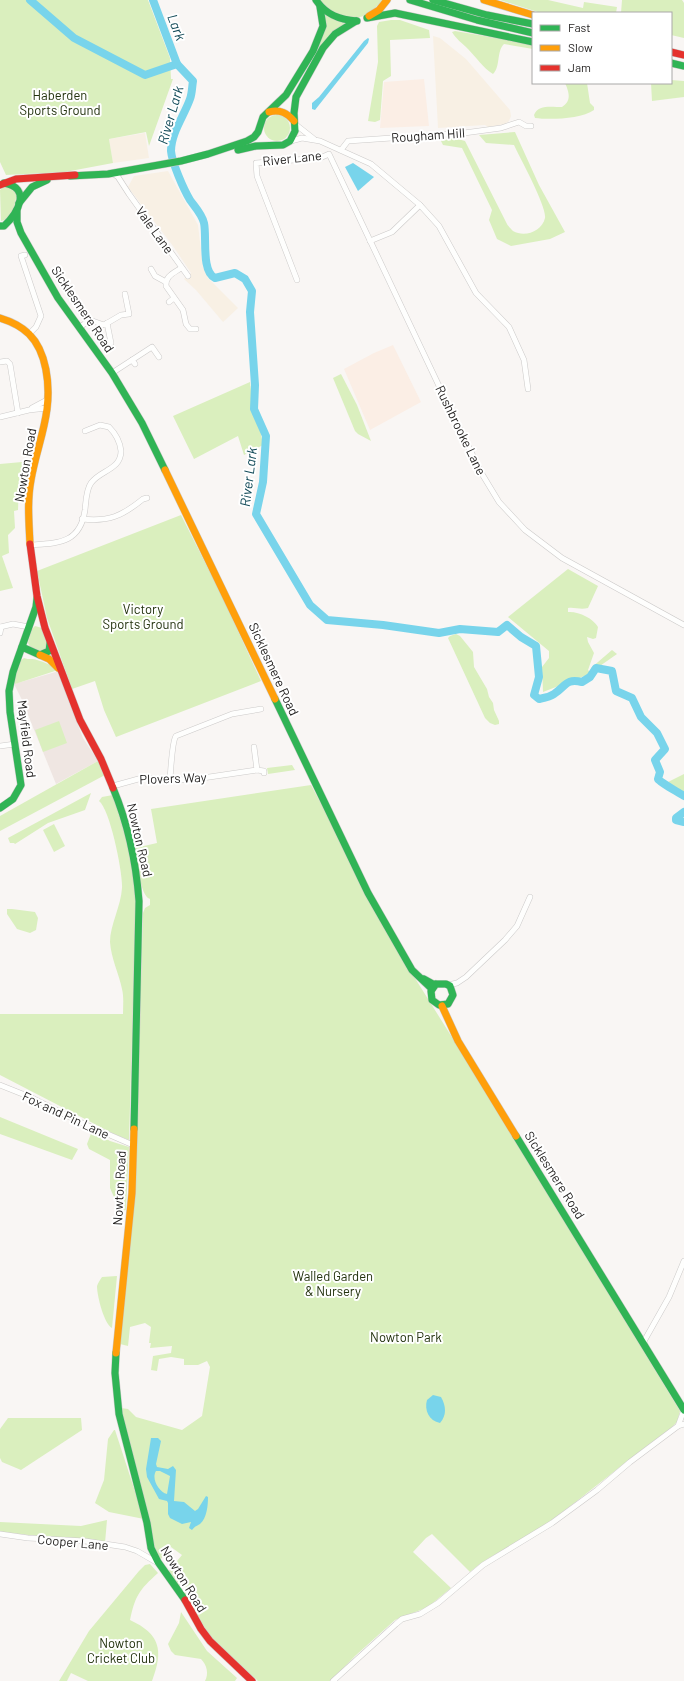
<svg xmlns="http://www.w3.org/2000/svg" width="684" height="1681" viewBox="0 0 684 1681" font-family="Barlow,sans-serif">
<rect width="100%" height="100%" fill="#f9f6f4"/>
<g fill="#f8f0e4">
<path d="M433,36L440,38L466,59L510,110L511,116L509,121L505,124L488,127L485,125L438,128Z"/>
<path d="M145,133L149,158L113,163L109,139Z"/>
<path d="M168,171L198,225L203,267L208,278L238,308L223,322L196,290L184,279L191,273L173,246L128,187L134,176Z"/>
</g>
<g fill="#fbeee5">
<path d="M424,79L429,126L380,128L384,82Z"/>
<path d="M393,345L421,402L370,430L344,369L374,353Z"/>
</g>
<path fill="#efe6e2" d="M59,671L69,702L83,738L98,761L56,784L22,700L14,684Z"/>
<g fill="#daefbe">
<path d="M0,0H148L170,58L171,79H173L149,146L146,132L109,139L113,163L65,172L6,175L0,162Z"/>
<path d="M320,0H383C371,13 361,22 343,16C331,12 328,10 320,0Z"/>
<path d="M500,0H548L583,8L584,2L617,7L616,13H541Z"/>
<path d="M622,0H682L684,3V38L671,35V13H621Z"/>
<path d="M325,15L345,24L318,48Z"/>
<path d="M391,20H400L429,30L430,38L390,40L391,76L383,81L380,120L375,122L368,121L378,62L377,26L379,22Z"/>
<path d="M455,31L533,44V49L504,44C496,52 501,66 493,74C483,68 476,57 468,49C462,43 456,39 452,32Z"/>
<path d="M671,80L684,81V97L652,101L651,83H671Z"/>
<path d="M565,83H587L590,103L594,107V110C581,119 550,120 535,118L534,115C538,104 552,107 562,107C572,101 569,92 565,83Z"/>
<circle cx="277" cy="128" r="13"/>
<path d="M515,132L539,185L565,232L550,239L511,246L497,239L489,220L492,210L462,148L443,145L441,141L454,138L465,141L507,224C508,226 511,229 513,231C525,238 542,231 545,218C547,207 520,158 514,145L486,143L479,135Z"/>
<path d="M5,186L17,190C16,201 14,218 1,221L0,190Z"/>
<path d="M341,374L357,405L371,441L358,434L355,431L333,378Z"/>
<path d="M250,382C252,404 260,424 263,445L244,455L238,436L194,459L173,416Z"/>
<path d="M33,461L28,481L19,483L18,510L14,511L15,528L8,535L9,553L2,556L13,588L0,591V464Z"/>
<path d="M181,515L221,594L261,681L116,737L104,710L95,681L72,689L47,618L37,571Z"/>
<path d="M568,569L598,586L588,608C580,610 575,607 568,608V612C578,611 593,618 598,627L596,638L593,639L587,637L588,642L594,653L588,670L590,672L593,670L591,668L612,650L617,654L587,675L543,692L542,667L549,658V651L508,617Z"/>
<path d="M35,626L42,628L48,644L47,649L41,652L30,647L28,643L31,630Z"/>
<path d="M456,634L460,636L473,652L474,667L487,689L489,697L493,703L494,710L499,721V724L495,725L490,723L485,718L448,638L450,636Z"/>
<path d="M24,658C29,660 33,658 37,660C45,662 51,665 58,670L15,684L14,675L20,661Z"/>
<path d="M59,721L67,743L43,752L35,730Z"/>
<path d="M98,761L105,775L0,831V816Z"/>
<path d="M292,765L295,770L268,774L267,768Z"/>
<path d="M684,774V794C678,789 670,789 664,784Z"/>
<path d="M311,785L408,967L485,1090L680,1411L677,1422L670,1429C626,1460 586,1496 542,1527C519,1544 491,1553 470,1572L432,1534L426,1538L413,1552L451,1588L428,1607L395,1620L355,1656L331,1681H258L212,1639L183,1593L186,1587L184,1584L180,1586L168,1572L182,1555L171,1547L160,1560L155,1553L121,1408L128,1409L136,1417L182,1430L202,1416L210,1367L207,1361L198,1365H184V1359L171,1357L159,1359L157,1371L151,1370L153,1356L171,1353L172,1346L150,1348L151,1343H149L151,1327L145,1323L130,1327L128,1346L120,1344L135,1191L143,913L145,908L150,905V899C139,895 138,860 135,848L157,843L151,809Z"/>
<path d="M91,793L85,810L48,823L15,844L14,843H10L8,838Z"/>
<path d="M113,795L126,839L133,873L136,902L129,1140L114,1134L0,1075V1014H123C123,1006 124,997 122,989C119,974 111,958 110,942C110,925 121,906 122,888C123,873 110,809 99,801L102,797Z"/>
<path d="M54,824L65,846L54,852L43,830Z"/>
<path d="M7,909H12L35,912L38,918L36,930L30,933L17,929L7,914Z"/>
<path d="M0,1117L78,1149L72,1160L0,1134Z"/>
<path d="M92,1131L110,1141L129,1147L126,1210L120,1211L110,1188V1160L89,1149L87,1144Z"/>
<path d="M117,1276L112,1328C104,1324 97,1296 97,1286C98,1283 100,1280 102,1277Z"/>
<path d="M8,1418H81L82,1430L21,1470L2,1462L0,1458V1429Z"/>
<path d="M114,1430H115L144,1519L109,1512L95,1503L104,1480L108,1439Z"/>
<path d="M107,1520L105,1543L0,1532V1522L81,1526Z"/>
<path d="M150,1564L158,1573C139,1590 135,1596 130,1620C160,1634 164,1650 152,1681H88L71,1673L67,1681H59L89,1631L139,1571L145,1565Z"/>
<path d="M181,1612L207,1651L237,1678L235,1681H205C209,1674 207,1665 201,1659L175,1655L171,1651L168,1644L179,1623Z"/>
</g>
<g fill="#78d4eb" fill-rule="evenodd">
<path d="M368,38L369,39L368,43L315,110L312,109V103L319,97L364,41Z"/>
<path d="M353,163L374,177L358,191L345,167Z"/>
<path d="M433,1395L441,1397C446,1406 447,1415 440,1423C429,1421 424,1410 427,1400Z"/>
<path d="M151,1438H158L161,1441L156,1464L157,1467L168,1469L173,1466L176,1470L174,1501L184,1502L195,1511L198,1509L206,1496L208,1497C208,1505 207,1518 200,1524C197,1526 195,1526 192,1530L189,1528L191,1522L182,1524L170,1518L168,1514V1503L167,1501L159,1499L147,1477L146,1469ZM156,1471H160L170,1476L167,1494C159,1492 151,1479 156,1471Z"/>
</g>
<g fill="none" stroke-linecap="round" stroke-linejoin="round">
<g stroke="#78d4eb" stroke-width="8">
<path d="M30,0L74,38L145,75L177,64L193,81C192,87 192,94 190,99C184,116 171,133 171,151C172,163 184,190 190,200C195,207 202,214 204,223C207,236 201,272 215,278L235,273L245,279L252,291L250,312L255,385L254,409L266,436L263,482L256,514L310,605L327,620L383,625L439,633L460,629L498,632L507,625L521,637L536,646L539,677L534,695L539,699C544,698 550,697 554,694C566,686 566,678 582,682L590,677L596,668L612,671L616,691L632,698L641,717L657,733L665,749L655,760L660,772L658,779C661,783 678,792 684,796"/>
<path d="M153,0L177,64"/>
<path d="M684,812L676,818V820L684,822"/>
</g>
<defs>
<g id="street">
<path d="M295,124L314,139"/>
<path d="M291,141L302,138L320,141L371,164L420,205L439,226L476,293L509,327L524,360L528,389"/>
<path d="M341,150L348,141L464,133L501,128L519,122L526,126H531"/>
<path d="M114,174L118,177L129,194L188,276"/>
<path d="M370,241L392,232L420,205"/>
<path d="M25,255L21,256L41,316L36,327L29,334"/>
<path d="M181,268C174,273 165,276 166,286L183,310L186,324L190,329H196"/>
<path d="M151,269L155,276L166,282"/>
<path d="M297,280L257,176L256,163L320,158L329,154L449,407L482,474L499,502L525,530L562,558L684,625"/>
<path d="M169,302L174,298"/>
<path d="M107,323L111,343"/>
<path d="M80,327L90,320L104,325L121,315L129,314L125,294"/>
<path d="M132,360L152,347L159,357"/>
<path d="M0,362L7,361L10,364L18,413"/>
<path d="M112,373L132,360L135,364"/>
<path d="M32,408L47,400"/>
<path d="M0,417L29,410L47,408"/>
<path d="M82,519C109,522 122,516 143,499L147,498"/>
<path d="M30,545C58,543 80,544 85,510C86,501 86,490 91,483C100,470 121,470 121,451C120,441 115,433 109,427L100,425L85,431"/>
<path d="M0,627L13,624L29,627"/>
<path d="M0,633L1,627"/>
<path d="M0,746L15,744"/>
<path d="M254,747L257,770"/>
<path d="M170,778C171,769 172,741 176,736L232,714L261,709"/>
<path d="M113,786L142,778L189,780L257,770L264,771V773"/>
<path d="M448,985L457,983L466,977L505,940L517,926L530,897"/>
<path d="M0,1085L30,1097L82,1123L133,1145"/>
<path d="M643,1343L669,1297L684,1261"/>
<path d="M678,1426L684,1410"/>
<path d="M0,1534L28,1538L85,1541L125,1547L137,1551L156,1562H158"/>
<path d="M333,1681L396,1624L402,1619L420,1614L438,1603L483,1565L552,1523L597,1490L630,1462L678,1426L684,1424"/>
</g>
<g id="fast">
<path d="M316,0C326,15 340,20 357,21"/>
<path d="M410,0L477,20L533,33"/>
<path d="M433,0L487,15L533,24"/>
<path d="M367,18L395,13L533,42"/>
<path d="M671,63L684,66"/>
<path d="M238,150L256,146L283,145L290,141L295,131L294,113L296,97L323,48L335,34L356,21"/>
<path d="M70,176L108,174L181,161L208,154L247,141L254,137L258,132L263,117L286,95L313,51L323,26L320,7"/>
<path d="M19,203L32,187L47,180"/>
<path d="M17,210V222L21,233L58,298L112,373L142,423L165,470"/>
<path d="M0,226H4C18,213 32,188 4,183"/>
<path d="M22,647L40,655L49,651L50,643"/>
<path d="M275,699L368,893L412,970L432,989"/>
<path d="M113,788C128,824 136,862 139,901L134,1129"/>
<path d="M0,808L13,799L21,785L10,712L9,691L13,672L36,607L37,598"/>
<path d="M424,979L433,984H446L450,986L453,995L448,1004L439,1005L432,1000L431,991L436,984"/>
<path d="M516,1136L684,1410"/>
<path d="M116,1353L115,1373L119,1414L147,1523L151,1548L158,1562L185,1600"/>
</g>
<g id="slow">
<path d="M484,0L533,15"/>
<path d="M369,16L379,10L387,0"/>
<path d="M269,112C280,109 287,113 294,121"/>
<path d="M0,318C10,321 21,326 29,334C47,352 50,385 47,409C44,433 35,456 31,480C27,501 29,522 30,544"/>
<path d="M165,470L275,699"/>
<path d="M40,655L49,659L58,668"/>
<path d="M442,1006L458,1041L516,1136"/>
<path d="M116,1353L132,1193L134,1129"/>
</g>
<g id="jam">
<path d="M671,52L684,55"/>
<path d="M0,185L16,179L75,175"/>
<path d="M30,544L37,596L45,628L80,720L101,759L113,788"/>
<path d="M185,1600L201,1629L210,1641L252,1681"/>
</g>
</defs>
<use href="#street" stroke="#cccac9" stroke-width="6"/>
<use href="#fast" stroke="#cccac9" stroke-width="8"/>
<use href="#slow" stroke="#cccac9" stroke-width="8"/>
<use href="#jam" stroke="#cccac9" stroke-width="8"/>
<use href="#street" stroke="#fefefd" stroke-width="5"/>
<use href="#fast" stroke="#30b455" stroke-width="7"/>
<use href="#slow" stroke="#ff9f0a" stroke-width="7"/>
<use href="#jam" stroke="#e5322d" stroke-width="7"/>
</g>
<g text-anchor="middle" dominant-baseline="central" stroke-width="4" stroke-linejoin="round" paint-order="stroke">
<g font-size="13" fill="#23320e" stroke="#fff">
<text x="60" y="95">Haberden<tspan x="60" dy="15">Sports Ground</tspan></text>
<text x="143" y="609">Victory<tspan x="143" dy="15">Sports Ground</tspan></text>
<text x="333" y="1276">Walled Garden<tspan x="333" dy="15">&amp; Nursery</tspan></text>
<text x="406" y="1337">Nowton Park</text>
<text x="121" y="1643">Nowton<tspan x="121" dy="15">Cricket Club</tspan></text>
</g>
<g font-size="13" fill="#272524" stroke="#fff">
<text transform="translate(428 135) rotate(-4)">Rougham Hill</text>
<text transform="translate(292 158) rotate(-6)">River Lane</text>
<text transform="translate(155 230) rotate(54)">Vale Lane</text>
<text transform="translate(83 309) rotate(56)">Sicklesmere Road</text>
<text transform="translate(461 430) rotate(64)">Rushbrooke Lane</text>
<text transform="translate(25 465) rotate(-80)">Nowton Road</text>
<text transform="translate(274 669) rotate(65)">Sicklesmere Road</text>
<text transform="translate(27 739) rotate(83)">Mayfield Road</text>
<text transform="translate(173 778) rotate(-2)">Plovers Way</text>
<text transform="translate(140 840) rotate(77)">Nowton Road</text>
<text transform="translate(66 1115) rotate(25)">Fox and Pin Lane</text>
<text transform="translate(555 1175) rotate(58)">Sicklesmere Road</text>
<text transform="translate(119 1188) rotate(-87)">Nowton Road</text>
<text transform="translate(73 1542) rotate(5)">Cooper Lane</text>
<text transform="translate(184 1579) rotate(58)">Nowton Road</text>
</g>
<g font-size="14" font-style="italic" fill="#124a58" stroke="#fff">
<text transform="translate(177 27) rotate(69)">Lark</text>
<text transform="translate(170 115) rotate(-74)">River Lark</text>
<text transform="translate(248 477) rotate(-83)">River Lark</text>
</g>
</g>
<rect x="532" y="12" width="140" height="72" fill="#ffffff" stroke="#a9a8a7"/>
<rect x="540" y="25" width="20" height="6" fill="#30b455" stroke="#a9a8a7"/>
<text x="568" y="32" font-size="12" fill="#272524">Fast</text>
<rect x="540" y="45" width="20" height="6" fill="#ff9f0a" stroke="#a9a8a7"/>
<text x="568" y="52" font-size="12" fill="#272524">Slow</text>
<rect x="540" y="65" width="20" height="6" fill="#e5322d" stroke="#a9a8a7"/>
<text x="568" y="72" font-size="12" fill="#272524">Jam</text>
</svg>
